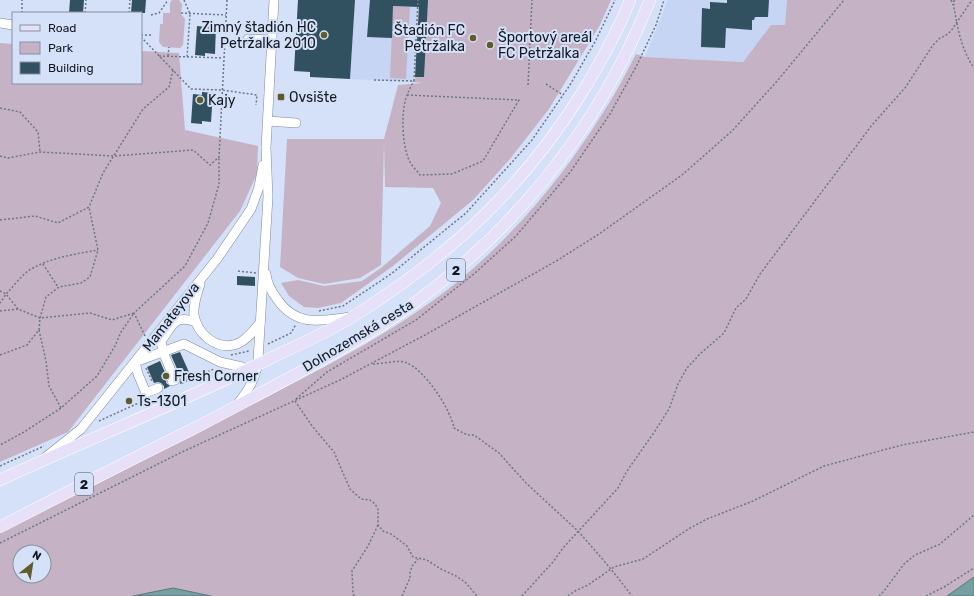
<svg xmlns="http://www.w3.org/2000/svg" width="974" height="596" viewBox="0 0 974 596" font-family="Rubik,sans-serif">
<rect width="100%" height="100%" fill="#d4e1f9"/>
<g fill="#c6d5f4">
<path d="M355,0H419L415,82L350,79Z"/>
<path d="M668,0H787L785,25L753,48L743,62L645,57Z"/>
</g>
<g fill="#c6b2c5" fill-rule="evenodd">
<path d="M172,0H179L182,4L181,14L185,19L183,45L180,48L163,47L159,42L160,24H163V13H170V3Z"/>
<path d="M419,0H611L600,25L549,109L510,159L473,200L393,266L341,303L318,308L304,307L289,296L281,283L298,280L324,286L362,281L381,268L430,226L441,203L433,188L385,187L384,143L381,265L360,278L324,284L298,278L280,267L287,139H384L398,85L421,83L415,82Z"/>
<path d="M787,0H974V577L947,596H211L173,588L133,596H0V532C79,492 158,452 237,412C325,367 417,323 489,254C533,212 572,163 604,111C616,93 626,73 636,54L645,57L743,62L771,25H785ZM20,552H44V576H20Z"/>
<path d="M393,6L410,7L406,79L390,78Z"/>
<path d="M0,43L13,44V83H141V51L179,53L185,130L258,146L257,174L240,211L68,432L0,462Z"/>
</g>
<g fill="#759fa1" stroke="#58777b">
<path d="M974,577V596H947Z"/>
<path d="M173,588L211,596H133Z"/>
</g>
<g fill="#315161">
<path d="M70,0H84L83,13H69Z"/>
<path d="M132,0H146L145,13H131Z"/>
<path d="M298,0H355L350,79L310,77V72L294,71Z"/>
<path d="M370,0H428L424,77H415L419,7L393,6L392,38L367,37Z"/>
<path d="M727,0H769L768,17H755L754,20H752V30L726,28L725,48L701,47L702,8L710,9V2L727,3Z"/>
<path d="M206,24L216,25L215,54L205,53V56L195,55L197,26L206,27Z"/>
<path d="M202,92L213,93L211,122L202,121V124L191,123L193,94L202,95Z"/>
<path d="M237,276L255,277V286L237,285Z"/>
<path d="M180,352L192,379L180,384L181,378L171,355Z"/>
<path d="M160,361L167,377L166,383L170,386L164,389V386L161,383L158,382L154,383L147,367Z"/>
</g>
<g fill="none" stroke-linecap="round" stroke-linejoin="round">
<defs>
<g id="minor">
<path d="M0,23L13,25"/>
<path d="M248,39L272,40"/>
<path d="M268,121L296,123"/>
<path d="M266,274C267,284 271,291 277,299C296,327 321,321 350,317"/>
<path d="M200,284C197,294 193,304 194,315C197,334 217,351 237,344C247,340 253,331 260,323"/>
<path d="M172,381L175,380L163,352L161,341C173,325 174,314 196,322"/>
<path d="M158,388L146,393L138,374L135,362L184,344L220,362L242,367L248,370"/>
<path d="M236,406C248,391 256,379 258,360L268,197L266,148L274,0"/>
<path d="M47,456L81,429L217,259L251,209L259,187L263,165"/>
</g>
<g id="major">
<path d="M0,480C91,438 184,401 273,357C300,344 328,332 354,316C451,255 525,186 585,88C602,59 618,31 630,0"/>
<path d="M0,527C64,494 128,461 193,429C234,408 274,386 315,364C341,349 368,335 393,318C509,239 598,131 650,0"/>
</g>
</defs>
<use href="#minor" stroke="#7e899e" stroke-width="10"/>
<use href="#major" stroke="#fff" stroke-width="12"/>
<g stroke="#6d7685" stroke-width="1.5" stroke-dasharray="2 2" stroke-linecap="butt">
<path d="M184,0L190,14L187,57"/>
<path d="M951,0C955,8 955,15 957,24C960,39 965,55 974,68"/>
<path d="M954,0V5"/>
<path d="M22,13V0"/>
<path d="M85,13L86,0"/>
<path d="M129,13L130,0"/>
<path d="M181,13L226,15"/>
<path d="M151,15L159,13L168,0"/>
<path d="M141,35H151V33"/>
<path d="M141,37L191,89L222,90L257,95L256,105"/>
<path d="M159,56L223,58"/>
<path d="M168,56L169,47"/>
<path d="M374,80L414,81L418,0"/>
<path d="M546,84L563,95"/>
<path d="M528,85L532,0"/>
<path d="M407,95L519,100L483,161L452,174L420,175C417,171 413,167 410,162C402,147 401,114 406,98C408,92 411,86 414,81"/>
<path d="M0,108L20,112L38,132L40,152"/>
<path d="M0,156L8,158L40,152L114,156L193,150L210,165L219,157L227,0"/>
<path d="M0,220L35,216L58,223L89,207L103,173L143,109L169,87L173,70"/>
<path d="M43,264L58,287"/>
<path d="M238,271L256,273"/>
<path d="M0,291L6,294L0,303"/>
<path d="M18,309L6,294C13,287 20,277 28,271C48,258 75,254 98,250"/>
<path d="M0,311L18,309L40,318L90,313L112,320L134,313L121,332L115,346L97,376L61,408L24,432L0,445"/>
<path d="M319,311L343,306L391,274L466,213L532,140L570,85L596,40L615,0"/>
<path d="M39,330L46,361L49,386L61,408"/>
<path d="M145,336L134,313L185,266L208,223L219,184V157"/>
<path d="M268,344L291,333L296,324"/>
<path d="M0,355L27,345L39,330L40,318L46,297L59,287L81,283L90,277L98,250L89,207"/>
<path d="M231,355L249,351"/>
<path d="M373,364C383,364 398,359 407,363C425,370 451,410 454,428L467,435H474L499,453L526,483L579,532L611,569L632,596"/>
<path d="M146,368L152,381"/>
<path d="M182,383L214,369"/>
<path d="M296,399L327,372L416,320L475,273L516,236L571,171L610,114L636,67L656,25L664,0"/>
<path d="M295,401L312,426L334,452L350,489L361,499L370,500L375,504L378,509V525L383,531L391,534L407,546L413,557L427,560L441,569L456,576L465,582L477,596"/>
<path d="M99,421L143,401"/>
<path d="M0,466L44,446"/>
<path d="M0,543L182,452L340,380L425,335L558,260L599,234L682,175L732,131L778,80L844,0"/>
<path d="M354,596L353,593L352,571L368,546L378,525"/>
<path d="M402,596L410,578V573L412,566L418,559"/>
<path d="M522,596L553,562L563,548L618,488L627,471L655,431L669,409L678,384L687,368L701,353L724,333L736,308L746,299L760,274L872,125L905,88L933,45L940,38L945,36L951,31L972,0"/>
<path d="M568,596L575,591L588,585L614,567L643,559L690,528L707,519L753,501L824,466L902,445L974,432"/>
<path d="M879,596L884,591L904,564L915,555L940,544L974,515"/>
<path d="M926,596L944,587L974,568"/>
</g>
<use href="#minor" stroke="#fff" stroke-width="9"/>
<use href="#major" stroke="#e6e1f8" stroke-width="11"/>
</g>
<g fill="#605b28" stroke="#d4e1f9" stroke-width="1.5">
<circle cx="324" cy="35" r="4"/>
<circle cx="473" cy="38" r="4"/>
<circle cx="490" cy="45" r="4"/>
<rect x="277" y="93" width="8" height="8" rx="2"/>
<circle cx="200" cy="100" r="4"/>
<circle cx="166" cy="376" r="4"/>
<circle cx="129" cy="401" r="4"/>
</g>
<g text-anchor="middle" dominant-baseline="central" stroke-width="4" stroke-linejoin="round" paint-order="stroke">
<g fill="#d4e1f9" stroke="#4e5562" stroke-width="1">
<rect x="447" y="259" width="18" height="22" rx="3"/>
<rect x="75" y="473" width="18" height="22" rx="3"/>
</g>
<g font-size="13" font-weight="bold" fill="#141921">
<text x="456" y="270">2</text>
<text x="84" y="484">2</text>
</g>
<g font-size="14" fill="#141921" stroke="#d4e1f9" text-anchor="start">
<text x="316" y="27" text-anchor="end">Zimný štadión HC<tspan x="316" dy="16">Petržalka 2010</tspan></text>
<text x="465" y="30" text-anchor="end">Štadión FC<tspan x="465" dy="16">Petržalka</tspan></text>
<text x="498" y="37">Športový areál<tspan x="498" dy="16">FC Petržalka</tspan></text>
<text x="289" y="97">Ovsište</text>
<text x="208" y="100">Kajy</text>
<text x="174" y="376">Fresh Corner</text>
<text x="137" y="401">Ts-1301</text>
</g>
<g font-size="14" fill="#141921" stroke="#d4e1f9">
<text transform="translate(171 317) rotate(-52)">Mamateyova</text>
<text transform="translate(358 336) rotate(-31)">Dolnozemská cesta</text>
</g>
</g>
<rect x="12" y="12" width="130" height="72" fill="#d4e1f9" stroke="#8791a3"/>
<rect x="20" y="25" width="20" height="6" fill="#e6e1f8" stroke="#8791a3"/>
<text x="48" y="32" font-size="12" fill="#141921">Road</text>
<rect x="20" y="42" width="20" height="12" fill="#c6b2c5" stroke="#8791a3"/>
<text x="48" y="52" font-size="12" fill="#141921">Park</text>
<rect x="20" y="62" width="20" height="12" fill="#315161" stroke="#8791a3"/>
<text x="48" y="72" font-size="12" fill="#141921">Building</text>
<g transform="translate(32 564) rotate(30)"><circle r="19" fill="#d4e1f9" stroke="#8791a3"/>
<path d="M0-3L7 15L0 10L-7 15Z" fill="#605b28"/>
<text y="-6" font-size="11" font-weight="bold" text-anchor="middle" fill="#141921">N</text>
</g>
</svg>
